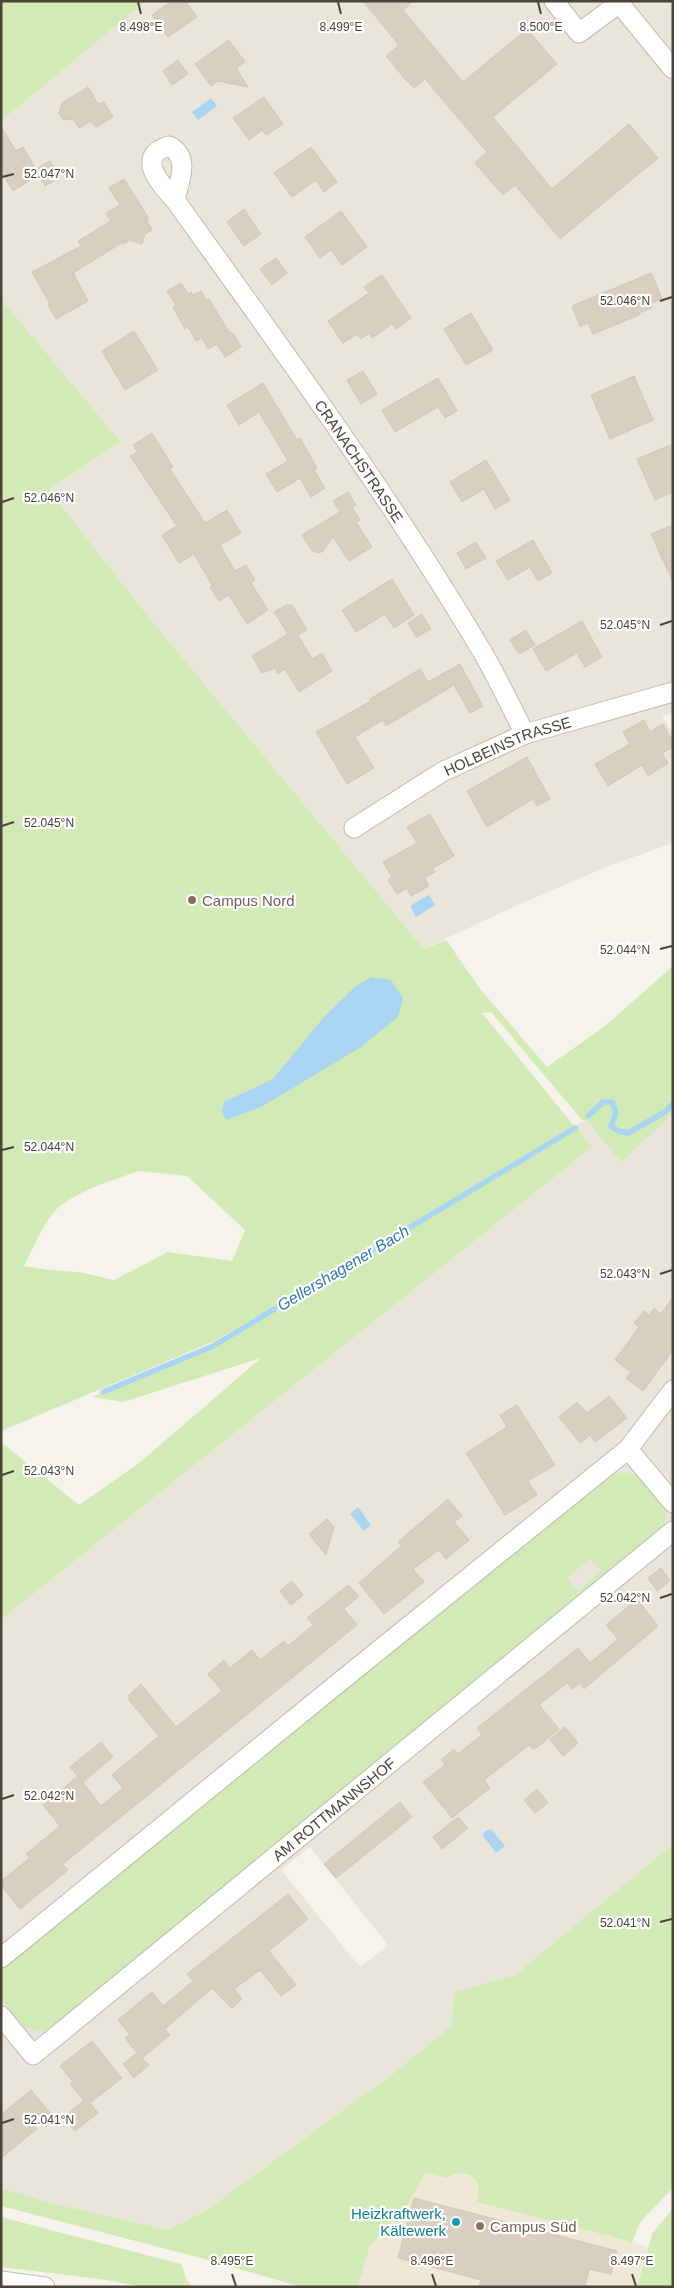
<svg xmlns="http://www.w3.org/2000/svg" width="674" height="2288" viewBox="0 0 674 2288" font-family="Arial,sans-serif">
<rect width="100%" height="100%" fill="#f6f3ec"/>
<g fill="#eae5da" fill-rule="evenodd">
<path d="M146,1H673V713L662,716L673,733V843L611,865L511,908L424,949L147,615L49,490L121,442L1,299V121Z"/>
<path d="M673,1114V1844L515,1975L456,1992L451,2026L394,2073L205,2211L168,2230L47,2202L1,2188V1620L592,1147L575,1127L581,1122H588L621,1161ZM310,1847L388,1945L360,1967L281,1870Z"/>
</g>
<path fill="#efe8d6" d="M425,2173L448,2178L453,2174L464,2173L473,2178L478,2186L477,2202L647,2246L637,2287H358L370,2246L405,2210Z"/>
<g fill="#d2eab5" fill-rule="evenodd">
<path d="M1,1H146L1,121Z"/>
<path d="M1,299L121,442L49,490L147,615L424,949L446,940L481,990L547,1067L605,1026L673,966V1114L621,1162L588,1122L582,1120L491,1012L482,1013L575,1127L215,1341L1,1431ZM139,1171L187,1176L245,1230L232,1261L168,1252L114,1280L79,1272L49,1270L24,1266C33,1249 46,1217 60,1206C83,1189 112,1180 139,1171Z"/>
<path d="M577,1128L592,1147L1,1620V1442L79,1505L139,1463L261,1358L123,1402L92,1397L214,1348Z"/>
<path d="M627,1472L642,1478L663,1503L666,1517L664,1529L657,1536L51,2028L39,2031L23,2026L1,1999V1971L15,1957L611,1474ZM590,1559L601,1571L578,1591L567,1578Z"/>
<path d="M673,1844V2188L641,2221L632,2242L477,2202C477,2197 479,2190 478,2186C474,2172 457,2170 448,2178L425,2173L405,2210L370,2246L358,2287H301L201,2258L1,2206V2188L47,2202L168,2230L205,2211L394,2073L451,2026L455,1992L515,1975Z"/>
<path d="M673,2208V2287H637L652,2234Z"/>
<path d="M1,2217L181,2264L188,2282L193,2287H143L107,2280L1,2267Z"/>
</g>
<g fill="#a9d4f2">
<path d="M211,98L217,106L198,120L192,112Z"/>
<path d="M429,895L435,905L416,917L410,906Z"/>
<path d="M371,977L391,980L403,998L398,1017L361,1047L261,1107L226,1120L222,1112L224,1102L273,1079L324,1017L356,986Z"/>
<path d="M358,1507L371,1525L364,1531L350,1514Z"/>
<path d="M491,1829L505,1846L496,1853L483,1836L485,1831Z"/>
</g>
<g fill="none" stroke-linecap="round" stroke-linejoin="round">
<g stroke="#a9d4f2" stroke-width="5.5">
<path d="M588,1116L603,1102H612L616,1113L611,1126L618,1131L628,1133L665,1112L673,1104"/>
<path d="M103,1392L213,1346L575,1128"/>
</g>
</g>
<g fill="#d8cfc1" stroke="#d3c7b4">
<path d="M172,1H185L197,17L168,37L152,15Z"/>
<path d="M363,1H413L403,10L463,82L527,29L557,64L493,117L552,189L629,124L658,158L560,239L515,185L503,195L475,163L487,152L425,79L414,88L404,78L386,56L399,45Z"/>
<path d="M229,40L245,62L236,68L248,87L218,81L211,86L195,64Z"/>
<path d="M178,60L188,74L172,85L163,71Z"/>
<path d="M88,87L98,104L104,102L113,117L96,127L91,121L79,128L74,120L63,119L59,113L62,103Z"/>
<path d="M264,97L283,124L266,135L262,130L249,140L233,118Z"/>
<path d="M1,127L16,151L23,147L36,169L50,161L60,177L45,186L38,175L13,191L1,172Z"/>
<path d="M311,147L337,182L324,192L316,180L292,197L274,173Z"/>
<path d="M124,179L148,217L147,220L152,230L145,234L142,244L130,240L124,244L123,242L73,273L88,301L56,319L48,305L50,304L32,272L81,246L78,241L111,221L106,213L120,205L109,188Z"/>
<path d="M244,209L261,234L244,246L227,222Z"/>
<path d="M341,211L367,247L342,265L331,250L320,258L305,237Z"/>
<path d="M276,258L287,273L272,285L260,269Z"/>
<path d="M651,273L662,298L650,304L652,308L639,313V315L593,334L588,323L580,326L572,306Z"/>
<path d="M382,275L411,318L396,329L392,324L372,338L369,333L361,339L357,334L343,343L328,321L369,293L364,287Z"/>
<path d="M181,283L188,294L191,292L193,295L201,291L207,301L209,299L229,332L233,333L241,347L225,357L217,344L208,349L202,338L196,341L188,327L185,329L173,307L176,305L167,291Z"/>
<path d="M471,313L493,350L466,365L444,329Z"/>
<path d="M134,331L158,370L125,390L102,351Z"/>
<path d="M363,371L377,394L361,404L347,380Z"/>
<path d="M634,376L653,420L610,439L591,395Z"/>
<path d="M438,378L457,411L445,418L438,407L395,432L382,410Z"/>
<path d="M263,383L297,440L300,438L317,468L314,470L325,488L311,497L300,478L277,492L266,474L288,461L259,412L239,425L227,405Z"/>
<path d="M152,433L173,467L170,469L205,523L227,510L241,533L220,545L235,571L246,565L255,580L251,583L268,610L247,624L229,595L219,601L210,587L212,585L194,554L179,563L162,535L177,526L130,456L137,452L133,445Z"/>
<path d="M673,444V492L655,500L637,459Z"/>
<path d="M486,460L510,500L495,509L484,489L462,502L450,482Z"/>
<path d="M348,492L356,505L352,507L360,520L356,522L372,547L349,561L333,537L323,551L319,553L312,551L302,535L340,512L333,501Z"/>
<path d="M673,525V582L651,534Z"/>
<path d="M533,540L552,573L538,581L530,567L508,580L496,561Z"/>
<path d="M476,542L486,558L466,569L457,553Z"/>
<path d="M392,579L414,615L394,628L385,614L356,632L342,610Z"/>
<path d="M286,605H292L307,630L298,635L312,659L322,653L332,671L299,692L285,669L278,674L275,668L262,673L252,656L288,634L274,612Z"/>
<path d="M422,614L431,629L416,637L408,623Z"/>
<path d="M582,621L602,657L585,667L577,653L546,671L533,649Z"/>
<path d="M526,630L535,645L519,654L510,640Z"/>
<path d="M460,664L483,706L470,713L454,685L386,726L383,720L355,737L374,768L347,784L316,732L371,701L370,699L420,669L428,682Z"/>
<path d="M644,720L650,732L663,724L673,741V747L662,753L668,763L648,776L642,765L608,786L595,764L630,744L623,732Z"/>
<path d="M527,757L550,799L537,806L533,799L487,827L467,791Z"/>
<path d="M430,814L454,856L433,868L435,872L424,878L429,886L411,896L407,888L397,894L388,880L392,877L383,862L417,843L407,827Z"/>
<path d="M673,1297V1350L643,1391L626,1378L631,1372L615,1360L639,1327L634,1323L644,1311L649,1315L654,1308L661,1314Z"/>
<path d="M609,1396L627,1418L595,1442L590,1435L580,1443L559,1417L577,1402L587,1413Z"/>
<path d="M517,1405L555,1465L528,1481L537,1495L505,1515L466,1453L507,1427L500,1415Z"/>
<path d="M448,1499L462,1516L454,1522L469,1540L446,1559L439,1550L413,1569L424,1582L384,1614L359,1583L401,1546L398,1542Z"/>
<path d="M327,1519L334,1527L326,1555L309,1534Z"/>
<path d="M661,1568L670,1581L657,1591L648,1578Z"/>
<path d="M292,1581L303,1595L291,1605L280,1591Z"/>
<path d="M348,1585L359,1596L344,1609L357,1625L63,1864L68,1870L20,1909L1,1885V1881L30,1858L26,1854L60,1826L43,1805L78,1776L101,1806L123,1788L112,1775L159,1736L129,1700V1695L141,1684L176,1727L222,1691L208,1674L224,1660L230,1668L252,1650L260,1660L284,1641L288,1646L313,1625L307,1618Z"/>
<path d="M637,1599L658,1626L584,1689L580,1683L572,1689L567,1683L539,1705L559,1729L534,1750L529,1745L484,1780L490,1788L452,1818L423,1782L445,1765L441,1760L454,1749L458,1754L482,1735L477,1728L578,1648L590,1663L618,1639L606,1625Z"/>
<path d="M565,1727L578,1743L563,1756L550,1739Z"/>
<path d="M101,1742L113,1757L83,1782L70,1767Z"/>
<path d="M537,1789L548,1803L535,1813L524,1800Z"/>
<path d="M400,1802L412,1817L336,1878L324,1864Z"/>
<path d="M458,1817L468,1828L442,1849L433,1837Z"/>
<path d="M288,1894L308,1919L269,1951L296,1985L281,1996L260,1970L234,1989L242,1999L232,2008L212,1988L165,2029L170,2035L142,2058L149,2065L134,2078L123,2064L137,2053L125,2038L130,2035L118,2020L152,1992L163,2006L193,1981L187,1974Z"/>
<path d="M92,2041L122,2078L90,2103L98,2113L75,2131L64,2117L84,2100L70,2084L73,2082L60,2066Z"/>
<path d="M31,2090L50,2113L34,2125L37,2129L1,2158V2115Z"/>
<path d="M414,2198L617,2251L611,2274L589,2269L585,2287H479L481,2280L398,2258Z"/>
</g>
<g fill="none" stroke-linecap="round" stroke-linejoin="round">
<defs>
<g id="minor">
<path d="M554,1L579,33L622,1"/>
<path d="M619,3L673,69"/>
<path id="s1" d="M175,200C179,182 191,157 169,146C134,156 161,185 175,200C281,348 390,496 483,653C498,679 511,707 525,734"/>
<path id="s2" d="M354,828L442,772L525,734L673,692"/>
<path d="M628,1449L673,1503"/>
<path d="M1,1958L326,1693L628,1449L673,1390"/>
<path id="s3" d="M1,2016L33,2055L673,1531"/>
<path d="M1,2281L45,2287"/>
</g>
</defs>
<use href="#minor" stroke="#c2bbae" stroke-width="21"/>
<use href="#minor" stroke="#fff" stroke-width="19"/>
</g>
<path fill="none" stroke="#4b4439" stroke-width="2" d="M138,2L141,14M338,2L341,14M538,2L541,14M2,177L14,174M660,301L672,297M2,502L14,498M660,625L672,621M2,826L14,822M660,949L672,946M2,1150L14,1147M660,1274L672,1270M2,1475L14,1471M660,1598L672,1594M2,1799L14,1795M660,1922L672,1919M2,2123L14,2119M232,2274L236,2286M432,2274L436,2286M632,2274L636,2286"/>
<g fill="#8d6e63" stroke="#fff" stroke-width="2">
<circle cx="192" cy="900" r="5"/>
<circle cx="480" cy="2226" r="5"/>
</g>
<circle fill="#0f9aa8" stroke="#fff" stroke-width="2" cx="456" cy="2222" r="5"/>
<g text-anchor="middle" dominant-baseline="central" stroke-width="4.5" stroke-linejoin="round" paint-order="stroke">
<g font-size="15" fill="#4b4439" stroke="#fff">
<text stroke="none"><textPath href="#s1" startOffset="450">CRANACHSTRASSE</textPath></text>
<text stroke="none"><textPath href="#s2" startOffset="175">HOLBEINSTRASSE</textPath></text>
<text stroke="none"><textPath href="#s3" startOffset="439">AM ROTTMANNSHOF</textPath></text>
</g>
<g font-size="15" fill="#785e54" stroke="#fff" text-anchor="start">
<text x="202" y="900">Campus Nord</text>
<text x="490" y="2226">Campus Süd</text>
</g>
<g font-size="15" fill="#0d838f" stroke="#fff" text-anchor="end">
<text x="446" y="2213">Heizkraftwerk,<tspan x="446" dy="17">Kältewerk</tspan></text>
</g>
<g font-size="16" font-style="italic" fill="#2e7ab2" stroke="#fff">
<text transform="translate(343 1268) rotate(-31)">Gellershagener Bach</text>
</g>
</g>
<g font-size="12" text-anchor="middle" fill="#4b4439" stroke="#fff" stroke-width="4.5" stroke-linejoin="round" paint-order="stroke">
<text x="141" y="31">8.498°E</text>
<text x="341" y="31">8.499°E</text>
<text x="541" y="31">8.500°E</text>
<text x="49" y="178">52.047°N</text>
<text x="625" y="305">52.046°N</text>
<text x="49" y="502">52.046°N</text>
<text x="625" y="629">52.045°N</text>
<text x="49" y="827">52.045°N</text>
<text x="625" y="954">52.044°N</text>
<text x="49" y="1151">52.044°N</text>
<text x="625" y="1278">52.043°N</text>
<text x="49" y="1475">52.043°N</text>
<text x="625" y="1602">52.042°N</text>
<text x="49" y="1800">52.042°N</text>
<text x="625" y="1927">52.041°N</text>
<text x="49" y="2124">52.041°N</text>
<text x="232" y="2265">8.495°E</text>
<text x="432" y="2265">8.496°E</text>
<text x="632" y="2265">8.497°E</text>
</g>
<rect width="674" height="2288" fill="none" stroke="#4b4439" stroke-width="5"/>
</svg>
